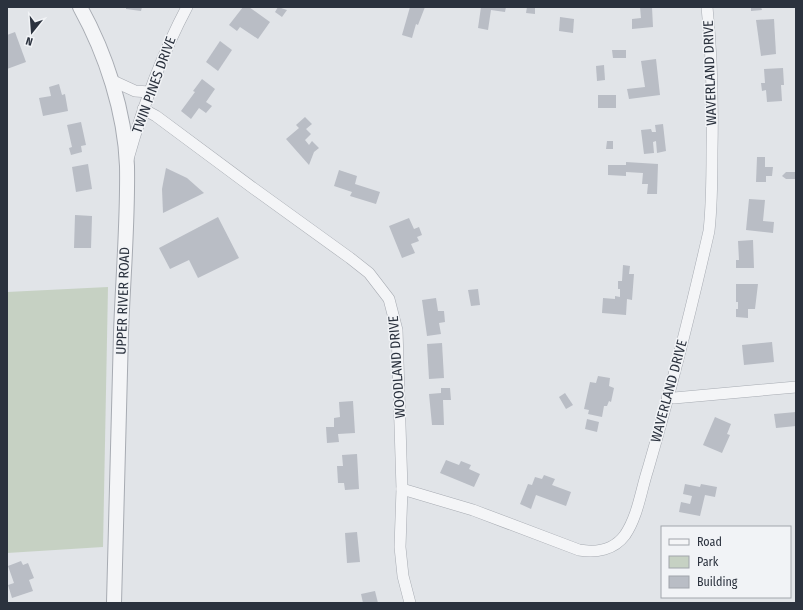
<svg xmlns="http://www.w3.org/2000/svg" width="803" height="610" viewBox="0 0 803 610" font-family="'Fira Sans Condensed',sans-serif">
<rect width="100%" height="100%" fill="#e1e4e8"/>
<path fill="#c6d1c3" d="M108,287L103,547L7,553V292Z"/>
<g fill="#b9bdc5">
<path d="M126,7H142L141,11L126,9Z"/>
<path d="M243,7H249L270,22L258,39L240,27L237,31L229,25Z"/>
<path d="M278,7L287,10L282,17L275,12Z"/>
<path d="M410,7H425L418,25L416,24L412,38L402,35Z"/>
<path d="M481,7H506L505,12L491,10L488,30L478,28Z"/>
<path d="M527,7H535V14L526,13Z"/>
<path d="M640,7H652L653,27L632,29V19L641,18Z"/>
<path d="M751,7H761L762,10L751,11Z"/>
<path d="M560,17L574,19L573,33L559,31Z"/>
<path d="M774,19L776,54L761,56L756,20Z"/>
<path d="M15,32L26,62L7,69V35Z"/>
<path d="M220,41L232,50L218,71L206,62Z"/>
<path d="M612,50H626V58H613Z"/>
<path d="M656,59L660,95L629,99L627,89L645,87L641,61Z"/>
<path d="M604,65L605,80L597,81L596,66Z"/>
<path d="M783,68L784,85H781L782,101L767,102L766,90L762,91L761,83H765L764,69Z"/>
<path d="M202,79L215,89L206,102L212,106L206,113L199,108L191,119L181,111L195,92L193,91Z"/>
<path d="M59,84L62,95L65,94L68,111L43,116L39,98L51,96L49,87Z"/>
<rect x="598" y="95" width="18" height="13"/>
<path d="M305,117L312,124L306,129L311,134L305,140L309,145L312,141L319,148L314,152L309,165L286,139L299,128L296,125Z"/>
<path d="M81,122L86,145L81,146L82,152L71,155L69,148L72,147L67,125Z"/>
<path d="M663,124L666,151L657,153L656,141L653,142L654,153L644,154L641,130L651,129L652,132H656L655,125Z"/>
<path d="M607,141H613V149H606Z"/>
<path d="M757,157H765V167H773L772,176H766V182H756Z"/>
<path d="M626,162L658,164L657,194H647L648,184H642L643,173L626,172V176L608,175V165H626Z"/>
<path d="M88,164L92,189L76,192L72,167Z"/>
<path d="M166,168L187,178L204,193L163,213L162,189Z"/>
<path d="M339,170L357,176L355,184L380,192L376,204L350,196L352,192L334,186Z"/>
<path d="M786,172H796V179H786L782,176Z"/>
<path d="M749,199L765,200L763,221L774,222L773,233L746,230Z"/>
<path d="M75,215L92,216L91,248H74Z"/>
<path d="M218,217L239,258L198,278L189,260L170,269L159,248Z"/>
<path d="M409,218L414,229L419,227L422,235L417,237L419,241L411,244L415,253L402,258L389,226Z"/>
<path d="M753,240L754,268H736V260H739L738,241Z"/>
<path d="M623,265L630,266L629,274H634L632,300L627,299L626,315L602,313L603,298L615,299V296L620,297V289H618V281H622Z"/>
<path d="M736,284H758L755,309H748V318L736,317V309H738V302H736Z"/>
<path d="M478,289L480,305L471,306L468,290Z"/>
<path d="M436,298L438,311H444L445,322L439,323L441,334L427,336L422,300Z"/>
<path d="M772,342L774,362L744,365L742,345Z"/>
<path d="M442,343L444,378L429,379L427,344Z"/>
<path d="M598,376L610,378L609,386L614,388L611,402L609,401L607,406H604L602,417L588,414L589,410L584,409L590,382L596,383Z"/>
<path d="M441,388H450L451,400H443L444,425H432L429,394L441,393Z"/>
<path d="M565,393L573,405L566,409L559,397Z"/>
<path d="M353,401L355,433L338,434L339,442L327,443L326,427H334V418L340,417L339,402Z"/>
<path d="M796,412V426L776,428L774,414Z"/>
<path d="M715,417L731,424L727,434L730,435L722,453L703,445Z"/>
<path d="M587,419L599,422L597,432L585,429Z"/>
<path d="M357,454L359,489L345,490L344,483H338L337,466H343L342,455Z"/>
<path d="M446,460L459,465L461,461L471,465L469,469L480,474L474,487L440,473Z"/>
<path d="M544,475L555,479L552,485L571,492L566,506L536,495L531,509L520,504L528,484L532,485L535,477L542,479Z"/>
<path d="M685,484L700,487L701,484L717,487L715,497L705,495L700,516L679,512L681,502L690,504L692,496L683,494Z"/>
<path d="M357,532L360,562L347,563L345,533Z"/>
<path d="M21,561L23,565L28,563L34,578L29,580L33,591L12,598L8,585L14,583L8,566Z"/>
<path d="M375,591L378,603H363L361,594Z"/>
</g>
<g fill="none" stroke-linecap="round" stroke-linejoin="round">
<defs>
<g id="minor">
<path d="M111,80L135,91L149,92"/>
<path d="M143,109L156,116L253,188L350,258L369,273L389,299L397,330L402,489L400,547L403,576L410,603"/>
<path d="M128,159C143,106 161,56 187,7"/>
<path d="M667,396L674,398L796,387"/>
<path d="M402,489L473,510L579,550C596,553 614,550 625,535C638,516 641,490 648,469C671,390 691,310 709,231C712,204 712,178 712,151C713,103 712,55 707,7"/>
</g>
<path id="tertiary" d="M80,7C106,54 125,112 127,166C128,222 123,277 121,333C119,423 117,513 114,603"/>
</defs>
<use href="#minor" stroke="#a7abb2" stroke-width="12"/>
<use href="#tertiary" stroke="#a7abb2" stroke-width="16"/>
<use href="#minor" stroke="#f4f5f7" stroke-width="11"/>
<use href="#tertiary" stroke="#f4f5f7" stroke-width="14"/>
</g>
<g text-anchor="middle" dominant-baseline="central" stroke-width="3" stroke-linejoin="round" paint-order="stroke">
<g font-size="14" fill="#2b323e" stroke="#f1f3f6">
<text transform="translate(710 73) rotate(-92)">WAVERLAND DRIVE</text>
<text transform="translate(154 85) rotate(-70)">TWIN PINES DRIVE</text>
<text transform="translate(123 301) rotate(-88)">UPPER RIVER ROAD</text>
<text transform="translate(397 367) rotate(-94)">WOODLAND DRIVE</text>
<text transform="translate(669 391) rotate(-75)">WAVERLAND DRIVE</text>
</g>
</g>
<rect width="803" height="610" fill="none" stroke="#2b323e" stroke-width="16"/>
<rect x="661" y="526" width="130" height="72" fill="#f1f3f6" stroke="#a2a6ac"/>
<rect x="669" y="539" width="20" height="6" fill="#f4f5f7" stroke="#a2a6ac"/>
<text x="697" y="546" font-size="12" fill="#2b323e">Road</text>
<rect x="669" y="556" width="20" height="12" fill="#c6d1c3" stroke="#a2a6ac"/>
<text x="697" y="566" font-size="12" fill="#2b323e">Park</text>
<rect x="669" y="576" width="20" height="12" fill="#b9bdc5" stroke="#a2a6ac"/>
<text x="697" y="586" font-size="12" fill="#2b323e">Building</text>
<g transform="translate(32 32) rotate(197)" stroke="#f1f3f6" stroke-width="3" paint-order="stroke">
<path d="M0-3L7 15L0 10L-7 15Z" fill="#2b323e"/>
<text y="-6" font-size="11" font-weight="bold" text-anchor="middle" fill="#2b323e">N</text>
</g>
</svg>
